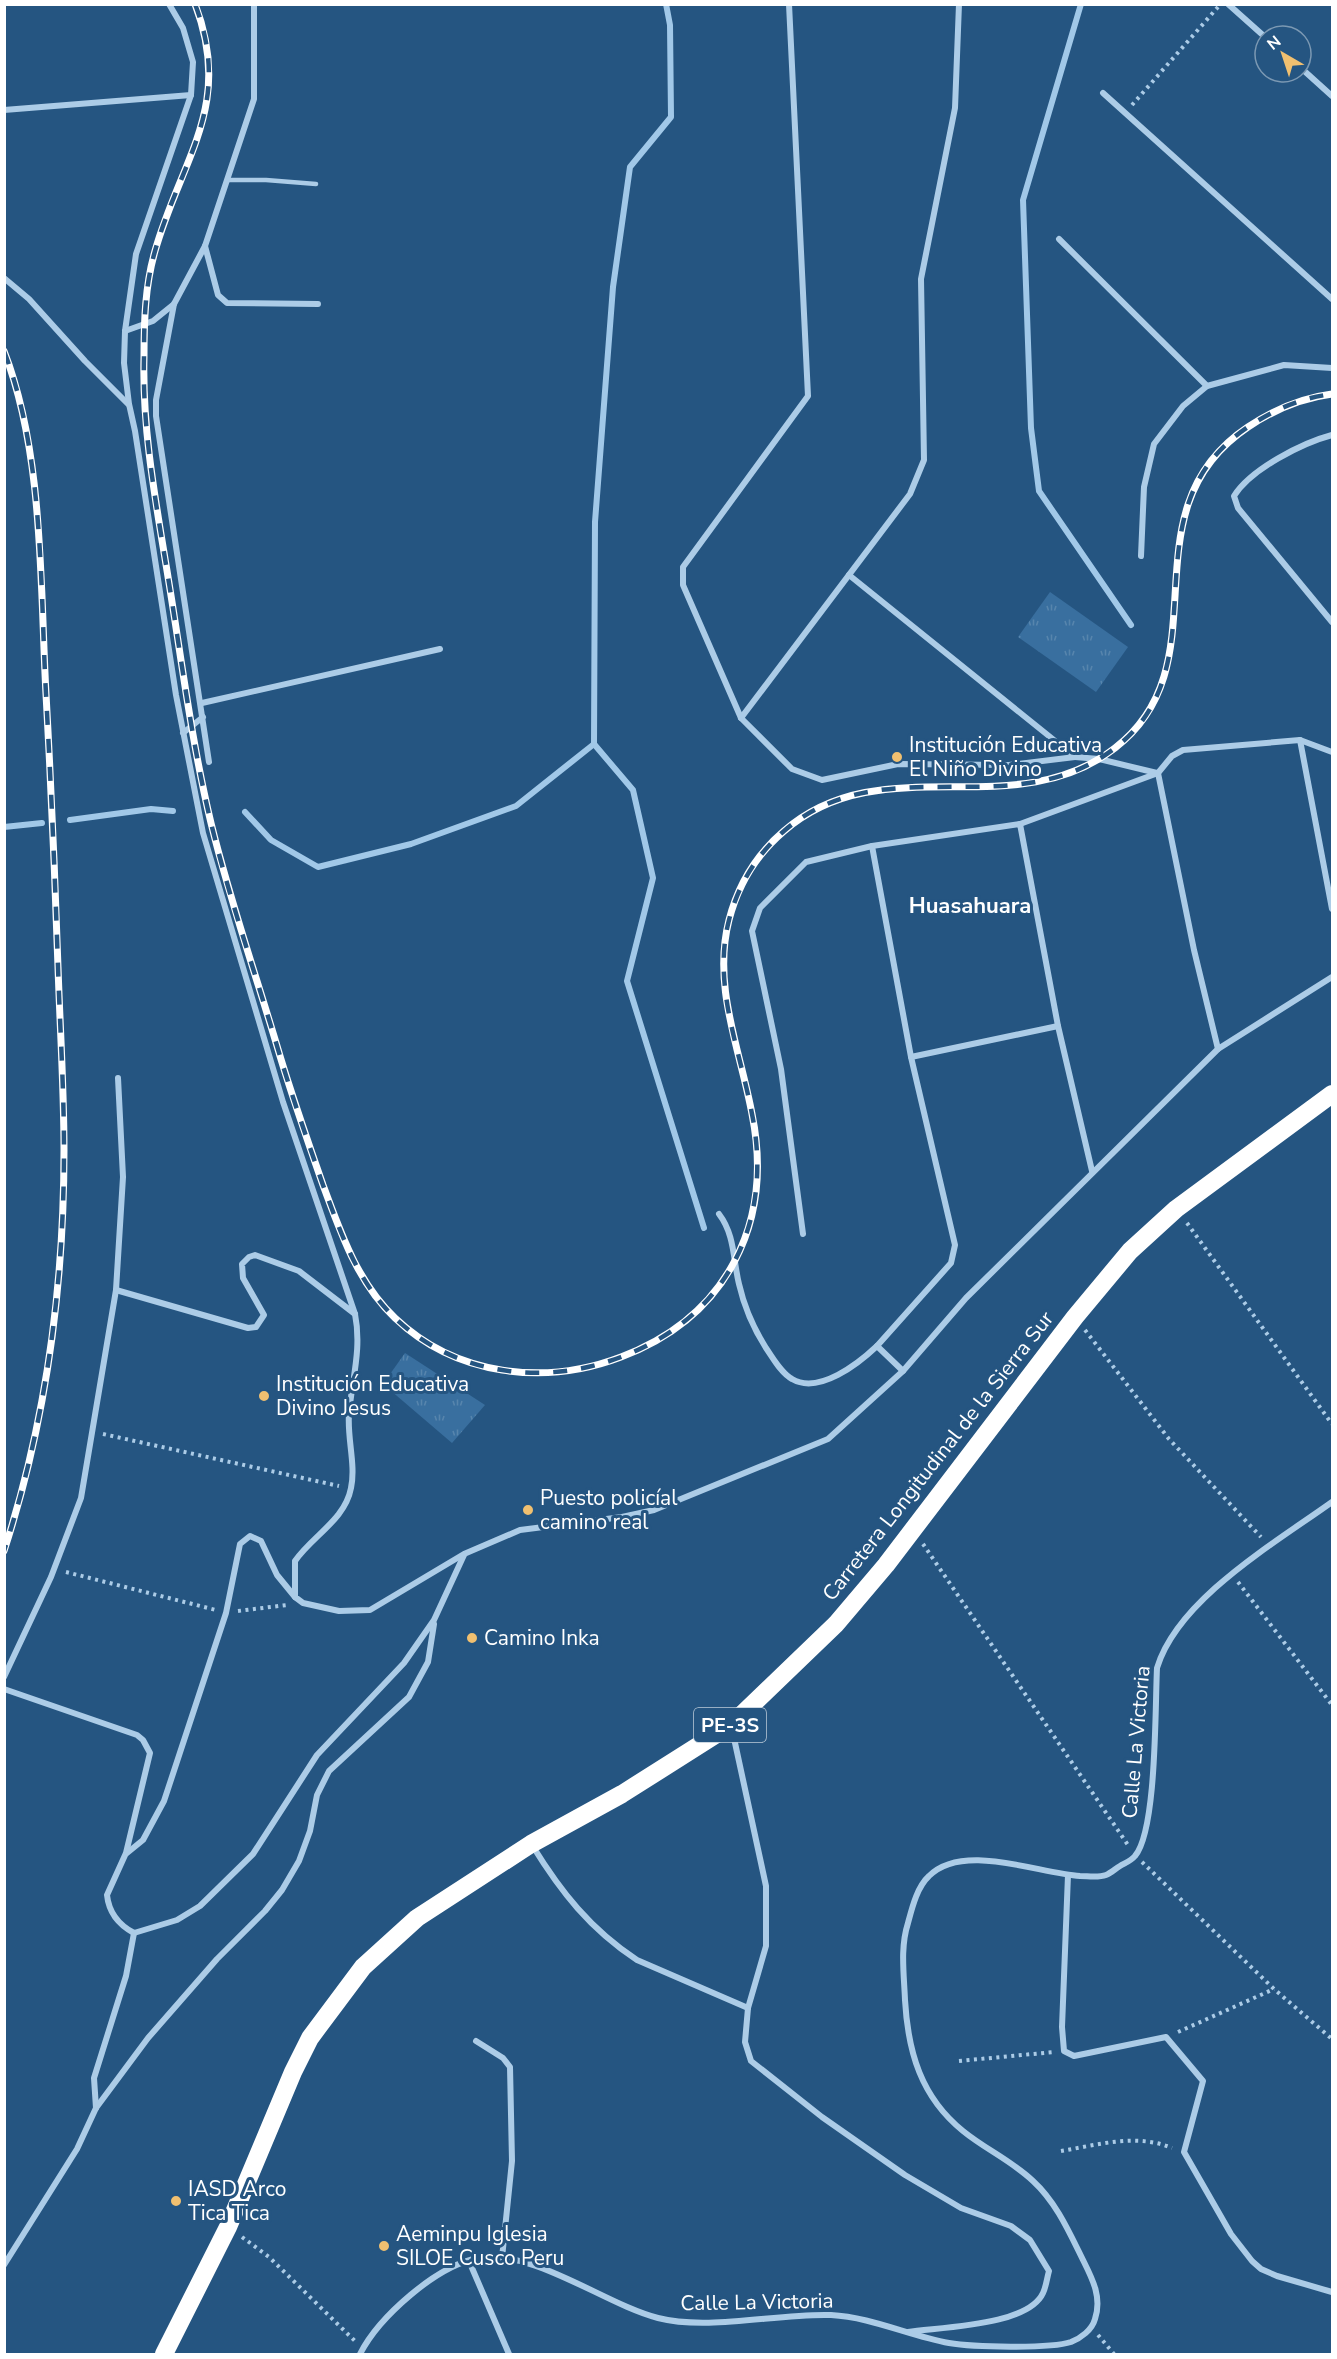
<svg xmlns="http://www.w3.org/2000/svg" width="1337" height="2359" viewBox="0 0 1337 2359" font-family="'Nunito Sans',sans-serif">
<defs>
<pattern id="park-tufts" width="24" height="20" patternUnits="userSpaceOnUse" patternTransform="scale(1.5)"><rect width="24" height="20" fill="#396f9f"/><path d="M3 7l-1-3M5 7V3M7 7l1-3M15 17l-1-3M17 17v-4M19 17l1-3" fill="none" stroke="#5785ad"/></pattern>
</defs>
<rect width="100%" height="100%" fill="#255581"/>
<g fill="url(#park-tufts)">
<path d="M1050,592L1128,647L1096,692L1018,637Z"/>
<path d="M405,1353L485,1405L452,1443L383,1384Z"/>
</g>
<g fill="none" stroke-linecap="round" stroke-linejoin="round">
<g stroke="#a1c8e8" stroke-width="6">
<path d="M666,4L670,25L671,117L630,167L613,287L595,522L594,744L633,790L653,878L627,981L704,1228"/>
<path d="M1081,4L1023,200L1031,428L1039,491L1131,625"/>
<path d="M245,812L271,840L318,867L411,844L516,806L594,744"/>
<path d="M70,820L151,809L173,811"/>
<path d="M4,827L42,823"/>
</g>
<g stroke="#accce7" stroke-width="4" stroke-dasharray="3 4.5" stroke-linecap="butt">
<path d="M1132,105L1218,7"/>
<path d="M1187,1223L1332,1424"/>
<path d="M1085,1330L1169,1439L1261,1537"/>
<path d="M103,1434L339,1486"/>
<path d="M923,1544L1128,1845"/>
<path d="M66,1572L216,1610"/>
<path d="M1238,1582L1332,1705"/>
<path d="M238,1611L287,1605"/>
<path d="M1142,1862L1274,1989L1332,2039"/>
<path d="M1178,2032L1274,1989"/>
<path d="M959,2061L1054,2052"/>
<path d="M1061,2151C1097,2145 1137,2133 1172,2148"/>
<path d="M242,2237L269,2257L356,2342"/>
<path d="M1098,2335L1114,2354"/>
</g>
<path stroke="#accce7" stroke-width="4.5" d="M228,180H266L316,184"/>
<g stroke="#accce7" stroke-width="6">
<path d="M169,4L183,28L193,62L191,95L136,254L125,331L124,363L129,404L135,431L176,695L203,833L283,1102L355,1314C362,1349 352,1379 349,1414C347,1438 356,1465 351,1488C345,1520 312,1536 295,1561V1597L303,1603L339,1611L370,1610L464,1554L520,1530L622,1517L654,1510L828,1439L903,1371L966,1298L1218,1049L1332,977"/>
<path d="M789,4L808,396L683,567V585L741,718L792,769L822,780L898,764L1009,765L1075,757"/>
<path d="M1228,4L1265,37"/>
<path d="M1301,68L1332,96"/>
<path d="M1103,93L1332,299"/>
<path d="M4,110L191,95"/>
<path d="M1059,239L1207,386"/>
<path d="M205,246L218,295L227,303L318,304"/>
<path d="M4,278L29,299L85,361L128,404"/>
<path d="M174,304L156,400V416L209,762"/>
<path d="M125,331L153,321L174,304L205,246L254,99V4"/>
<path d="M1332,435C1302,443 1251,469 1234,496L1238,508L1332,622"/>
<path d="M1141,556L1144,487L1154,444L1183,406L1207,386L1284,365L1332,368"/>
<path d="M849,575L1075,757L1099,759L1157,773"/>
<path d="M202,703L440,649"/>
<path d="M741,718L910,494L924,460L921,279L955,108L959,4"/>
<path d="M183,733L203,717"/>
<path d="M1300,740L1332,909"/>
<path d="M1158,773L1194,950L1218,1049"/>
<path d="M1020,824L1058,1026L1092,1171"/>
<path d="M872,846L911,1057L955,1245L951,1263L877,1346L903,1371"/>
<path d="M911,1057L1058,1026"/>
<path d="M719,1214C735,1235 733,1260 739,1284C744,1306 754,1329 766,1348C773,1358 781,1373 792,1379C819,1395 859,1363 877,1346"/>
<path d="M803,1234L781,1069L752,931L760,908L806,862L872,846L1020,824L1158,773L1172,756L1183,750L1300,740L1332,752"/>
<path d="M116,1290L248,1328L256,1327L264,1315L243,1278L242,1264L249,1257L255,1255L299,1271L355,1314"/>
<path d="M4,1677L51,1577L81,1498L116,1290L123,1177L118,1078"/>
<path d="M4,1689L137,1735L143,1740L150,1753L126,1853L107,1895C109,1914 119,1925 134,1933L177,1920L200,1906L253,1854L317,1755L404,1663L434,1620L464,1555"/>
<path d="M732,1729L766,1886V1946L748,2008L745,2042L751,2061L822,2117L905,2175L961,2208L1011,2226L1030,2240L1049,2271C1047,2278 1046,2287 1043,2293C1028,2326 941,2327 908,2332"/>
<path d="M532,1845C561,1892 590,1929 637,1960L748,2008"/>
<path d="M127,1853L143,1840L164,1801L226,1613L240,1544L250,1536L261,1541L277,1575L295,1597"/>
<path d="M1068,1875L1062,2027L1064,2051L1074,2056L1166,2037L1203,2081L1184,2152L1231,2234L1252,2261L1261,2269L1277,2276L1332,2292"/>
<path d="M476,2041L503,2058L510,2067L512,2161L502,2258"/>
<path d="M96,2108L94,2078L126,1976L134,1933"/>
<path d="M469,2261L509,2354"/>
<path d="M4,2265L77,2149L96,2108L148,2038L217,1959L265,1911L282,1890L299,1861L310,1831L317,1795L329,1771L409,1697L428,1662L434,1624"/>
<path d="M360,2354C379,2317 436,2266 478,2258C534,2249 604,2304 658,2318C709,2331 778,2313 831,2315C871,2317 910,2336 949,2343C972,2347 1050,2349 1071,2342C1081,2338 1092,2330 1095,2319C1102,2298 1093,2280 1084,2262C1070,2234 1057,2203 1033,2181C1012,2161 985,2149 963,2131C921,2097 908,2052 905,2000C904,1974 900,1948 908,1923C912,1908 917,1887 929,1876C963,1842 1037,1873 1080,1876C1088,1876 1098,1878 1106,1875C1111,1873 1115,1869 1120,1866C1125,1863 1131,1861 1135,1856C1157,1830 1155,1706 1157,1668C1178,1599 1275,1543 1332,1502"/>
</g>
<path stroke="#fff" stroke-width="18" d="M164,2354L228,2227L293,2072L310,2038L363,1967L417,1918L531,1844L622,1794L731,1725L836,1624L886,1565L1075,1317L1130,1251L1176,1209L1332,1094"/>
<defs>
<g id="rail">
<path d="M195,4C234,106 181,159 155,251C145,286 144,321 144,357C142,433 157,508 169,583C182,663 192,744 211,823C230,901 257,978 280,1056C293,1099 308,1142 323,1185C341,1233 357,1282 395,1318C456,1376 545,1386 621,1357C727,1317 774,1223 752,1114C740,1049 712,986 729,920C738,885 757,854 784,831C883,745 1013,827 1115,748C1226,663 1121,512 1248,427C1275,409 1301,398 1332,394"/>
<path d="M4,351C44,454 40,585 46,694C51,785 55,876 58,967C60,1028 64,1089 64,1150C64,1285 46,1422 4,1551"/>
</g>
</defs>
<use href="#rail" stroke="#fff" stroke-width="7"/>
<use href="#rail" stroke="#255581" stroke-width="4.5" stroke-dasharray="14" stroke-linecap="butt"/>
</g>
<g fill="#f1c070" stroke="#255581" stroke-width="2">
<circle cx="897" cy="757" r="6"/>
<circle cx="264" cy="1396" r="6"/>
<circle cx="528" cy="1510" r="6"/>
<circle cx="472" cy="1638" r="6"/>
<circle cx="176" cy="2201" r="6"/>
<circle cx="384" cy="2246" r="6"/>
</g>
<g text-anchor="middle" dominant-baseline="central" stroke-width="6" stroke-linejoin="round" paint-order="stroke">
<rect fill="#255581" stroke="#beccd9" stroke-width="1.5" x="694" y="1708" width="72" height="34" rx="4.5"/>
<g font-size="20" font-weight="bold" fill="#fff">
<text x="730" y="1725">PE-3S</text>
</g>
<g font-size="21" fill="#fff" stroke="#255581" text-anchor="start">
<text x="909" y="745">Institución Educativa<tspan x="909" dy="24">El Niño Divino</tspan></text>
<text x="276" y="1384">Institución Educativa<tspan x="276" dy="24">Divino Jesus</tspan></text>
<text x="540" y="1498">Puesto policíal<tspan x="540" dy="24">camino real</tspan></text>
<text x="484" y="1638">Camino Inka</text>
<text x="188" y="2189">IASD Arco<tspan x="188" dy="24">Tica Tica</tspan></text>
<text x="396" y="2234">Aeminpu Iglesia<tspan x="396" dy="24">SILOE Cusco Peru</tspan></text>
</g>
<g font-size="21" fill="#fff" stroke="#255581">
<text transform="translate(938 1456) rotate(-52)">Carretera Longitudinal de la Sierra Sur</text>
<text transform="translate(1136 1742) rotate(-85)">Calle La Victoria</text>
<text transform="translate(757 2302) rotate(-1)">Calle La Victoria</text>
</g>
<g font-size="22" font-weight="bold" fill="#fff" stroke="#255581">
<text x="970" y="906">Huasahuara</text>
</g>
</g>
<rect width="1337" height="2359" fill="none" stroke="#ffffff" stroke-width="12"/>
<g transform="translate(1283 54) rotate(321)"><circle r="28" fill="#255581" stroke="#7c99b3" stroke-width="1.5"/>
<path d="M0-4.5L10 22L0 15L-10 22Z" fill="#f1c070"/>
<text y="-9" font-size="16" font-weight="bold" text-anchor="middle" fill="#ffffff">N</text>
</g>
</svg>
